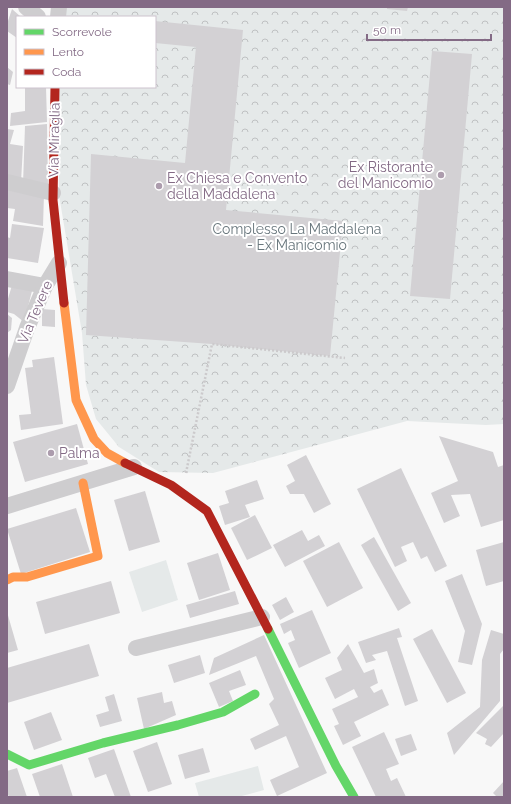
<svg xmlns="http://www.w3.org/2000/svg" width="511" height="804" viewBox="0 0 511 804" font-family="Raleway,sans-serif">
<defs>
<pattern id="park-crowns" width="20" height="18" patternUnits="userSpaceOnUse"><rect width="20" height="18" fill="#e5e9e9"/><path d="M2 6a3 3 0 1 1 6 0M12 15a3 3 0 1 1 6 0" fill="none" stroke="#bfc1c2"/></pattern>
</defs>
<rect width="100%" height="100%" fill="#f8f8f8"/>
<g fill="#e5e9e9">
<path d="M166,560L178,600L142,612L129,572Z"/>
<path d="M258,766L264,790L238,797H199L195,783Z"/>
</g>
<path fill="url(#park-crowns)" d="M65,7H504V424L486,425L407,421L213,473L159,472L119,447L96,419L86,385L82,333L59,195V87H155V17H64Z"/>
<g fill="#d3d1d4">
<path d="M387,7H408L407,11L387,9Z"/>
<path d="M12,9L21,17H17V38L7,31V24Z"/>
<path d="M155,21L243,30L226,210L343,221L330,356L212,344L86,335L91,154L185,163L196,47L155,43Z"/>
<path d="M432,51L472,54L450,299L410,296Z"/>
<path d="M7,67L13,72L10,85L7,84Z"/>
<path d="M25,87H46L47,122L10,126L11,113L25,111Z"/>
<path d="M47,124L48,189L23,184L25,126Z"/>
<path d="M7,129L14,130L10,144L23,146L21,182L7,180Z"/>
<path d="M7,185L44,194L43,226L13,221L15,209L7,208Z"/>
<path d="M12,224L44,228L38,263L7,258V237L10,238Z"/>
<path d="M13,282L33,287L24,322L14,314L7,312V302Z"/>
<path d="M42,309L55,310V327L42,326Z"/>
<path d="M7,314L12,318L11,330L7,333Z"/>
<path d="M54,357L63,424L21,430L19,415L31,414L25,368L33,367L32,360Z"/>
<path d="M77,424L88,464L25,482L13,442Z"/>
<path d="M439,436L493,452L498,467L504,465V520L481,527L470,494L451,495L460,516L444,523L431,493L458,481Z"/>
<path d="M306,455L331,504L314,513L304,494H290L286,486L295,481L287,465Z"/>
<path d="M401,468L447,566L435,572L427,556L421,559L413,542L401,547L407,561L395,567L357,489Z"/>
<path d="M257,480L264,499L245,505L250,517L225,525L219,506L229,503L225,491Z"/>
<path d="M145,491L160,542L129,551L114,500Z"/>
<path d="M76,508L90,552L21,574L7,529Z"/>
<path d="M255,515L272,548L247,560L231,528Z"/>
<path d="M302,530L308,541L319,535L325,546L285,567L273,545Z"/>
<path d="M374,537L411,603L398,611L361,545Z"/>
<path d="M339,542L363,588L327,607L303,561Z"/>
<path d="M504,542V581L486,586L476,550Z"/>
<path d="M218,553L230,590L199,600L187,563Z"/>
<path d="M462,574L482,624L472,665L458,662L465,631L445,581Z"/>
<path d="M111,581L120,613L45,634L36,602Z"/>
<path d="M235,591L239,604L190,618L186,605Z"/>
<path d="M286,597L294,612L280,620L272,605Z"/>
<path d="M312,610L331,653L299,668L288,643L295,640L291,630L284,634L280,624Z"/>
<path d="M7,612L18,650L7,653Z"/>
<path d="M399,628L402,637L397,638L418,701L405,706L387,651L372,655L376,660L366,663L358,642Z"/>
<path d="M432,629L466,693L447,703L413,639Z"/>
<path d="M491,630L504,634V649L500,654V701L454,755L447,733L480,707L482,660Z"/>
<path d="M264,635L327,773L277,796L270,780L299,767L286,736L255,750L250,739L279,725L269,704L274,699L256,656L209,675L214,658Z"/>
<path d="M89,644L99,676L7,703V668Z"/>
<path d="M348,644L364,673L374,669L378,683L370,687L374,693L382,689L389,705L354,722L361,736L343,745L334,726L339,724L332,709L358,697L354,689L335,699L325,678L342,670L337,658Z"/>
<path d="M200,655L205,673L174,683L168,665Z"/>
<path d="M240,670L246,685L229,691L233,701L219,707L209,683Z"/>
<path d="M162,692L164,703L172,701L176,715L144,729L137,698Z"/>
<path d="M114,694L122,721L100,727L96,715L109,711L105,697Z"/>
<path d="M504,705V733L491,747L485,744L487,739L476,733Z"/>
<path d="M51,712L62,740L34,750L24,722Z"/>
<path d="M384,732L399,764L386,769L391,781L397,778L406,797H376L352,747Z"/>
<path d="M411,734L417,750L401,756L395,739Z"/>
<path d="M157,742L172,784L148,792L133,751Z"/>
<path d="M203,748L210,772L185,779L178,755Z"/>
<path d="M114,749L131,797H115L106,774L95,778L88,758Z"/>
<path d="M62,764L73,797H40L32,774Z"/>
<path d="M17,768L27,797H9L7,792V771Z"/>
<path d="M504,781V797H497L493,793Z"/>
</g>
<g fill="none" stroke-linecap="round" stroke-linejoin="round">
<path stroke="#cccacc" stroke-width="2.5" stroke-dasharray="2 2" stroke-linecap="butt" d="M186,473L212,344L345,358"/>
<g stroke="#cecdcf" stroke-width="16">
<path d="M26,7L38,17"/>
<path d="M58,17L59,7"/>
<path d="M7,182L53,193"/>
<path d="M7,279L45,286"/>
<path d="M7,386L27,328L45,286L59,263"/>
<path d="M7,506L134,467"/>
<path d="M136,648L262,617"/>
</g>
<g stroke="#63d668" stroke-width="9">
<path d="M268,629L336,766L354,797"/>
<path d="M7,754L29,765L103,743L178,725L223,712L255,694"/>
</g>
<g stroke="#ff974d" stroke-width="9">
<path d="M64,303L76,400L94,439L107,453L125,463"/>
<path d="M7,580L13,577H27L98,556L83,483"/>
</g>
<g stroke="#b3261e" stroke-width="9">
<path d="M55,87L53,200L64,303"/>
<path d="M125,463L171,485L207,511L268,629"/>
</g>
</g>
<g fill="#ac9cad" stroke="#fff" stroke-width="1.5">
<circle cx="441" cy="175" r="4"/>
<circle cx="159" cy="186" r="4"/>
<circle cx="51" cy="453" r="4"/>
</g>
<g text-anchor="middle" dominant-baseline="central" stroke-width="4" stroke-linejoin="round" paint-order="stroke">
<g font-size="14" fill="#836a85" stroke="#fff">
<text transform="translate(54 140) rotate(-89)">Via Miraglia</text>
<text transform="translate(35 312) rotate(-67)">Via Tevere</text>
</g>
<g font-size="14" fill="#836a85" stroke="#fff" text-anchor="start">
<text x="433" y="167" text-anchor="end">Ex Ristorante<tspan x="433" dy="16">del Manicomio</tspan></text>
<text x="167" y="178">Ex Chiesa e Convento<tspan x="167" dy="16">della Maddalena</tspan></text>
<text x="59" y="453">Palma</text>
</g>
<g font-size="14" fill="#69777d" stroke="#fff">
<text x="297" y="229">Complesso La Maddalena<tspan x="297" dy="16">- Ex Manicomio</tspan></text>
</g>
</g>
<rect width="511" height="804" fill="none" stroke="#836a85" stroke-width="16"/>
<rect x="16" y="16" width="140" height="72" fill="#ffffff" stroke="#cdc3ce"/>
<rect x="24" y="29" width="20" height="6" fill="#63d668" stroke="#cdc3ce"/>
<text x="52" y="36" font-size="12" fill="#836a85">Scorrevole</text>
<rect x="24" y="49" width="20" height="6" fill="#ff974d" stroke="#cdc3ce"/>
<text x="52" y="56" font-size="12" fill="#836a85">Lento</text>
<rect x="24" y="69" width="20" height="6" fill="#b3261e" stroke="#cdc3ce"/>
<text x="52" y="76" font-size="12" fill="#836a85">Coda</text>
<path d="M367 34v6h124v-6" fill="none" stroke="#836a85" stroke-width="2"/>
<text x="373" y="34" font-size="12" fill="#836a85" stroke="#ffffff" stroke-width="3" paint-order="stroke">50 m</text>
</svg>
